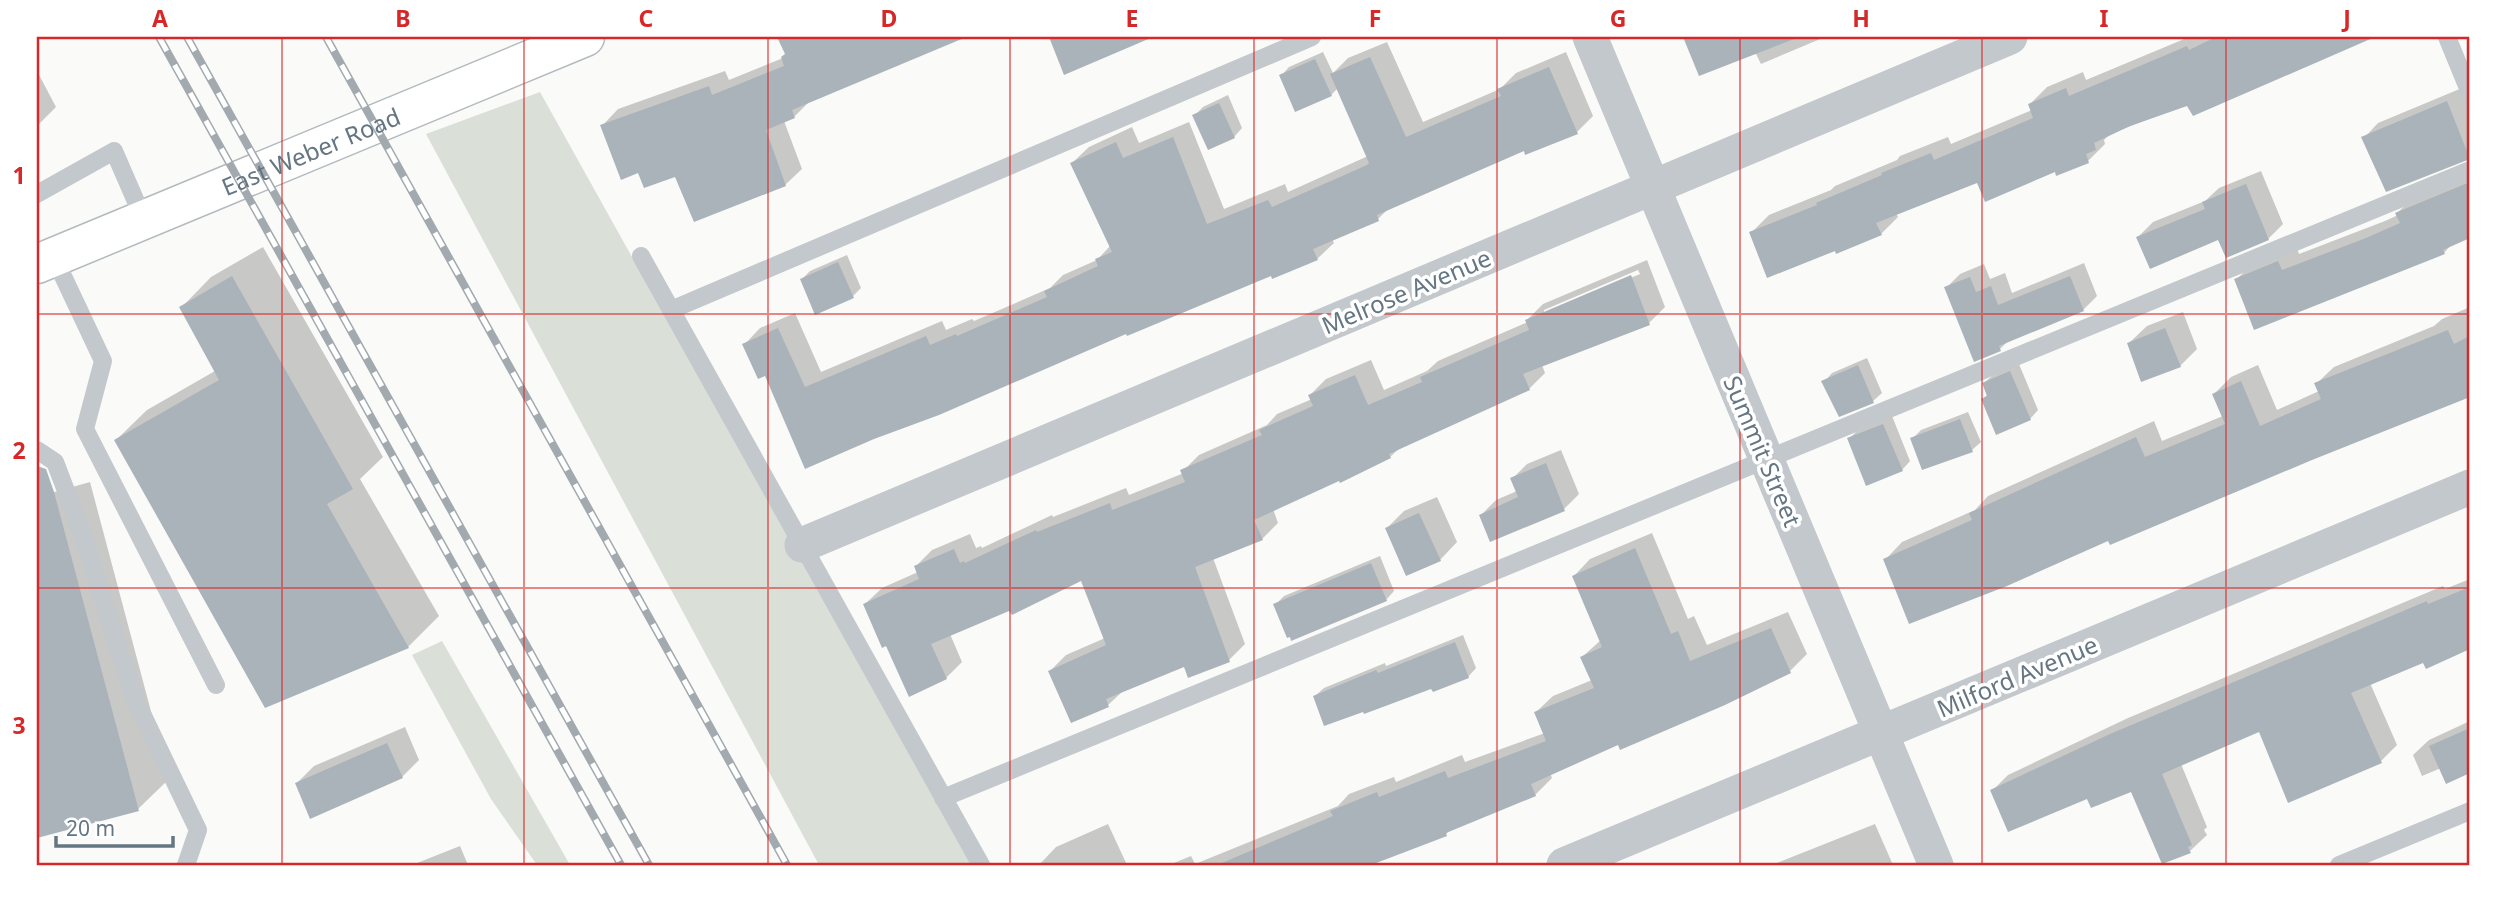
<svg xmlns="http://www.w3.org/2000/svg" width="2507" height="902" viewBox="0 0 2507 902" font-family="'Noto Sans',sans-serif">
<rect width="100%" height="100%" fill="#fafaf8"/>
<g fill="#dadfd7">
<path d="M540,92L971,865H819L426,134Z"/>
<path d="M442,641L570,865H537L491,799L412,655Z"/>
</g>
<g fill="#0003" fill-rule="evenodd">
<path d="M786,37H964L811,100L794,117L784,121L802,169L785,185L639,171L602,126L618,109L725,71L729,80L783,58L787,53L781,41Z"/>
<path d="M1685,37H1825L1761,64L1755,52L1700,74Z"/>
<path d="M2189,37H2372L2193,114L2188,104L2110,134L2104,140L2105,144L2088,161L2056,170L1978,180L1896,213L1898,217L1881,234L1836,248L1751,233L1769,215L1831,190L1835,186L1897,160L1900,156L1948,137L1951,144L2032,110L2030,104L2047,87L2083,72L2086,80Z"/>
<path d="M1387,42L1423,122L1500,89L1516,73L1566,52L1593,116L1577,132L1524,149L1389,208L1378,219L1332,239L1334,243L1317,259L1272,274L1127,332L806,467L765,373L744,345L760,328L795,313L821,372L942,321L946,330L972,319L974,321L1050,288L1063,275L1097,260L1111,245L1072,163L1089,147L1132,127L1139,143L1189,122L1224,209L1285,184L1288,192L1368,156L1338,88L1331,95L1281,76L1289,67L1323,52L1333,73L1348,58Z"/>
<path d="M37,71L56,107L37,126Z"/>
<path d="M2462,88L2470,108V152L2464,158L2364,138L2378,123Z"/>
<path d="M1228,95L1242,128L1234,137L1195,115L1203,107Z"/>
<path d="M2261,171L2283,224L2268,239L2138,237L2153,222L2205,201L2219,188Z"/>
<path d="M2470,173V237L2452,244L2444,253L2236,280L2254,262L2296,245L2299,254L2385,221L2398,215L2397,213L2415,196Z"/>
<path d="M263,247L383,457L360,479L439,616L408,647L116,440L147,410L215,371L181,308L211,277Z"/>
<path d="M847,255L861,288L853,296L802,279L810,271Z"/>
<path d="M1647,260L1665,307L1649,323L1542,365L1545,373L1529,389L1401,447L1390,457L1273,509L1278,523L1262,539L1213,558L1245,644L1229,660L1185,665L1123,691L1108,705L1071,721L1050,671L1066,655L1105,638L1082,579L950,634L962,662L946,678L887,644L865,604L882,588L918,572L916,566L932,550L970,534L976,548L981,546L982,548L1052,515L1053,517L1126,488L1129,495L1184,473L1183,471L1199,455L1267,425L1277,414L1312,399L1310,395L1326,379L1371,360L1384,390L1427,371L1438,361L1528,322L1527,320L1543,304ZM1638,270L1640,274L1544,314V310Z"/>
<path d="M2084,263L2097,296L2083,310L2009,340L2000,349L1946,288L1960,274L1984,264L1990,279L2005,273L2012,293Z"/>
<path d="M2470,307V395L2447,405L2109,539L1885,560L1902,542L1975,510L1988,496L2154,421L2162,441L2223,416L2214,394L2231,377L2258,365L2277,410L2319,391L2316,384L2334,367L2434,326L2442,319Z"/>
<path d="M2183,312L2197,349L2180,366L2129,343L2147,326Z"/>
<path d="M1867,358L1882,393L1873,401L1824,382L1832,373Z"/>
<path d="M2019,364L2038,410L2030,419L1983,399L1988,394L1984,383L1993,375Z"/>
<path d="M1968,412L1981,442L1972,450L1923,467L1912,439L1921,430Z"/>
<path d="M1892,416L1910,461L1902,470L1849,439L1858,430Z"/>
<path d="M1561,450L1579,494L1564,509L1481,515L1496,500L1517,491L1512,479L1527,464Z"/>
<path d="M90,482L169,779L138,809L37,836V497Z"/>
<path d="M1437,497L1457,542L1440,560L1387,528L1404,511Z"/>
<path d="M1652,533L1688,619L1694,616L1707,645L1788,612L1807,654L1790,671L1550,773L1552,778L1535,795L1451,829L1446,834L1356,865H1169L1191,856L1195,864L1338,806L1349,794L1394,777L1396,782L1462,755L1465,762L1545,733L1536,712L1553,696L1592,680L1582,657L1601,640L1574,576L1590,559Z"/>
<path d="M1380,556L1394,591L1386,600L1275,605L1284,596Z"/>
<path d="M2470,579V647L2427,667L2424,661L2370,683L2397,745L2381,761L2260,730L2181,764L2207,827L2204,830L2207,835L2190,851L2163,862L2132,790L2088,796L1992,791L2008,775L2128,718L2443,586L2445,589Z"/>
<path d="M1463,635L1476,668L1468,677L1432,687L1315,696L1324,688L1385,663L1386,666Z"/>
<path d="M2470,721V772L2447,782L2441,768L2422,776L2413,755L2429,740Z"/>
<path d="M405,727L419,760L402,777L297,783L314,766Z"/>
<path d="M1108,824L1127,865H1039L1056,847Z"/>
<path d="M1875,824L1893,865H1772Z"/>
<path d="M460,846L468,865H412Z"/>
</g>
<g fill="#aab3b9">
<path d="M777,37L964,38L792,110L795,118L766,130L786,186L694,222L675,177L644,188L638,173L621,180L600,125L709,86L712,95L784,66L781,57L785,54Z"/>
<path d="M1049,37H1153L1064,75Z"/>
<path d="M1683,37H1794V39L1699,76Z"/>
<path d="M2216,37H2375L2193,116L2187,106L2130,126L2094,143L2096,150L2086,154L2089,163L2056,176L2055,172L1985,202L1977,183L1876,223L1882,235L1836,254L1835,251L1767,278L1749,232L1817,205L1816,203L1882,175L1881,173L1931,153L1934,160L2033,118L2028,104L2066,88L2069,96L2187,46L2189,50Z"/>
<path d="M1370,57L1406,137L1501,96L1497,89L1549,67L1578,134L1525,155L1524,151L1377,215L1379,221L1313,249L1318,260L1272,279L1271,276L1127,336L1126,334L939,415L874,439L805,469L765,376L758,379L742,344L778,328L805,387L926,336L930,345L956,334L957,336L1047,297L1044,291L1098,266L1095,259L1112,252L1070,163L1116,142L1123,158L1173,137L1207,224L1268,200L1272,207L1367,165L1369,163L1330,74Z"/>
<path d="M1315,59L1332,96L1295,112L1279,75Z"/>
<path d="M2447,101L2470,159L2386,192L2361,137Z"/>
<path d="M1219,103L1235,138L1208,150L1192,115Z"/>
<path d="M2470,182V238L2443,250L2445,254L2254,330L2234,279L2278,261L2282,270L2366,238L2400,223L2395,213Z"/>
<path d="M2246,184L2269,240L2226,258L2218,240L2150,269L2136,237L2205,209L2202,202Z"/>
<path d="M838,262L854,298L815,315L800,279Z"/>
<path d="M1631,275L1650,325L1523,374L1530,390L1389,454L1391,458L1340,483L1339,481L1254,520L1263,540L1195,567L1230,662L1188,678L1184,667L1106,699L1109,707L1071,723L1048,671L1106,645L1081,581L1012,615L1009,611L931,644L947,679L909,697L886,646L882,648L863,604L919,579L914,566L954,549L960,563L964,561L965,563L1036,530L1037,532L1110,503L1112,510L1185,482L1180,470L1262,435L1259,430L1313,406L1308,395L1355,375L1368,405L1422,382L1420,377L1529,330L1525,320Z"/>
<path d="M232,276L353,489L327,504L409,648L265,708L114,440L219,380L179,307Z"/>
<path d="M2070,276L2084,311L1999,346L2001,351L1974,362L1944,287L1970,277L1976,292L1991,286L1998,305Z"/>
<path d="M2165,328L2181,367L2141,382L2127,343Z"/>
<path d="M2448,330L2454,344L2470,336V397L2312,460L2110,545L2108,541L2007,586L1909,624L1883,559L1972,520L1969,513L2136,437L2145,457L2225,424L2212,394L2241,381L2260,426L2321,399L2314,383Z"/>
<path d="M1858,365L1874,403L1839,417L1821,381Z"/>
<path d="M2010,371L2031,420L1996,435L1981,399L1987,396L1982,383Z"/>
<path d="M1960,419L1973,452L1922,470L1910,438Z"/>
<path d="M1883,424L1903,471L1866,486L1847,438Z"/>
<path d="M1546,463L1565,511L1490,542L1479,515L1518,497L1510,478Z"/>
<path d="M37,466L46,469L54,492L139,811L37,838Z"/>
<path d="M1419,513L1441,561L1406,576L1385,528Z"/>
<path d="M1635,548L1671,634L1678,631L1690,661L1771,628L1791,673L1725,705L1620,750L1618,745L1531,784L1536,796L1446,833L1447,836L1371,865H1217L1333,816L1330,811L1377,792L1379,797L1445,771L1448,778L1546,741L1534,712L1594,688L1580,657L1602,647L1572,576Z"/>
<path d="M1371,563L1387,601L1291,641L1290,637L1287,638L1273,604Z"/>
<path d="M2470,587V649L2426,669L2423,663L2351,693L2382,763L2288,803L2259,732L2162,774L2192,845L2188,847L2191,853L2162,864L2131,792L2091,808L2087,799L2008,832L1990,790L2110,734L2427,601L2428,604Z"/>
<path d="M1455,642L1469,678L1433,692L1431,689L1364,714L1363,712L1324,726L1313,696L1376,670L1378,673Z"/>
<path d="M2470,728V773L2446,784L2429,746Z"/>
<path d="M387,743L403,778L310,819L295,783Z"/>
</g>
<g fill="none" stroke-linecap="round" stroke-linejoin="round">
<defs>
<g id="secondary">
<path id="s1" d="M37,264L585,37"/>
</g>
</defs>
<use href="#secondary" stroke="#b3babf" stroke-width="41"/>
<g stroke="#c3c8cc" stroke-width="18">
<path d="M2447,37L2470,93"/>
<path d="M37,194L114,151L144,220"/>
<path d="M641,256L981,865"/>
<path d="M54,257L103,361L85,429L216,685"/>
<path d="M671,310L1312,37"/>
<path d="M37,450L55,462L83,535L134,697L198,830L186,865"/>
<path d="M943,798L2470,170"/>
<path d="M2339,865L2470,811"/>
</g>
<g stroke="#c3c8cc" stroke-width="35">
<path d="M1590,37L1936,865"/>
<path d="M802,545L2010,37"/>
<path d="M1564,865L2470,487"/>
</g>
<use href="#secondary" stroke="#fff" stroke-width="38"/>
<defs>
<g id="rail">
<path d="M159,37L621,865"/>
<path d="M187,37L649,865"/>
<path d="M326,37L787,865"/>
</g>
</defs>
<use href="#rail" stroke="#a2aab0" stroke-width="8"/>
<use href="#rail" stroke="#fff" stroke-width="5" stroke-dasharray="16" stroke-linecap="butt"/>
</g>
<path fill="none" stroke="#d62828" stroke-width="2" stroke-opacity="0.55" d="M282,37V865M524,37V865M768,37V865M1010,37V865M1254,37V865M1497,37V865M1740,37V865M1982,37V865M2226,37V865M37,314H2470M37,588H2470"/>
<g text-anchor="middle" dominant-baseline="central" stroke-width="7" stroke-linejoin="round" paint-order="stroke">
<g font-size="24" fill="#657683" stroke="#fff">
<text stroke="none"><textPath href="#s1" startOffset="296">East Weber Road</textPath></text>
<text transform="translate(1406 291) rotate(-23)">Melrose Avenue</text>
<text transform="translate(1763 451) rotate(67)">Summit Street</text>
<text transform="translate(2017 676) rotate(-23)">Milford Avenue</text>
</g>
</g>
<rect width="2507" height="902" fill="none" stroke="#ffffff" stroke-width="77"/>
<path d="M56 836v10h117v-10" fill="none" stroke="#657683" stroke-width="3.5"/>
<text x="66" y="836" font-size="21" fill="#657683" stroke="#ffffff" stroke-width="5" paint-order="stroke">20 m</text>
<rect x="38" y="38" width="2430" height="826" fill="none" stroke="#d62828" stroke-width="2.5"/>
<g font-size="23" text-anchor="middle" font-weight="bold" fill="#d62828">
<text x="160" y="27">A</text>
<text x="403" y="27">B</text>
<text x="646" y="27">C</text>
<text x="889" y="27">D</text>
<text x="1132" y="27">E</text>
<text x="1375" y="27">F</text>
<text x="1618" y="27">G</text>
<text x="1861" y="27">H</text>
<text x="2104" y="27">I</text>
<text x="2347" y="27">J</text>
<text x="19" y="184">1</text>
<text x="19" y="459">2</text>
<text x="19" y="734">3</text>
</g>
</svg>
